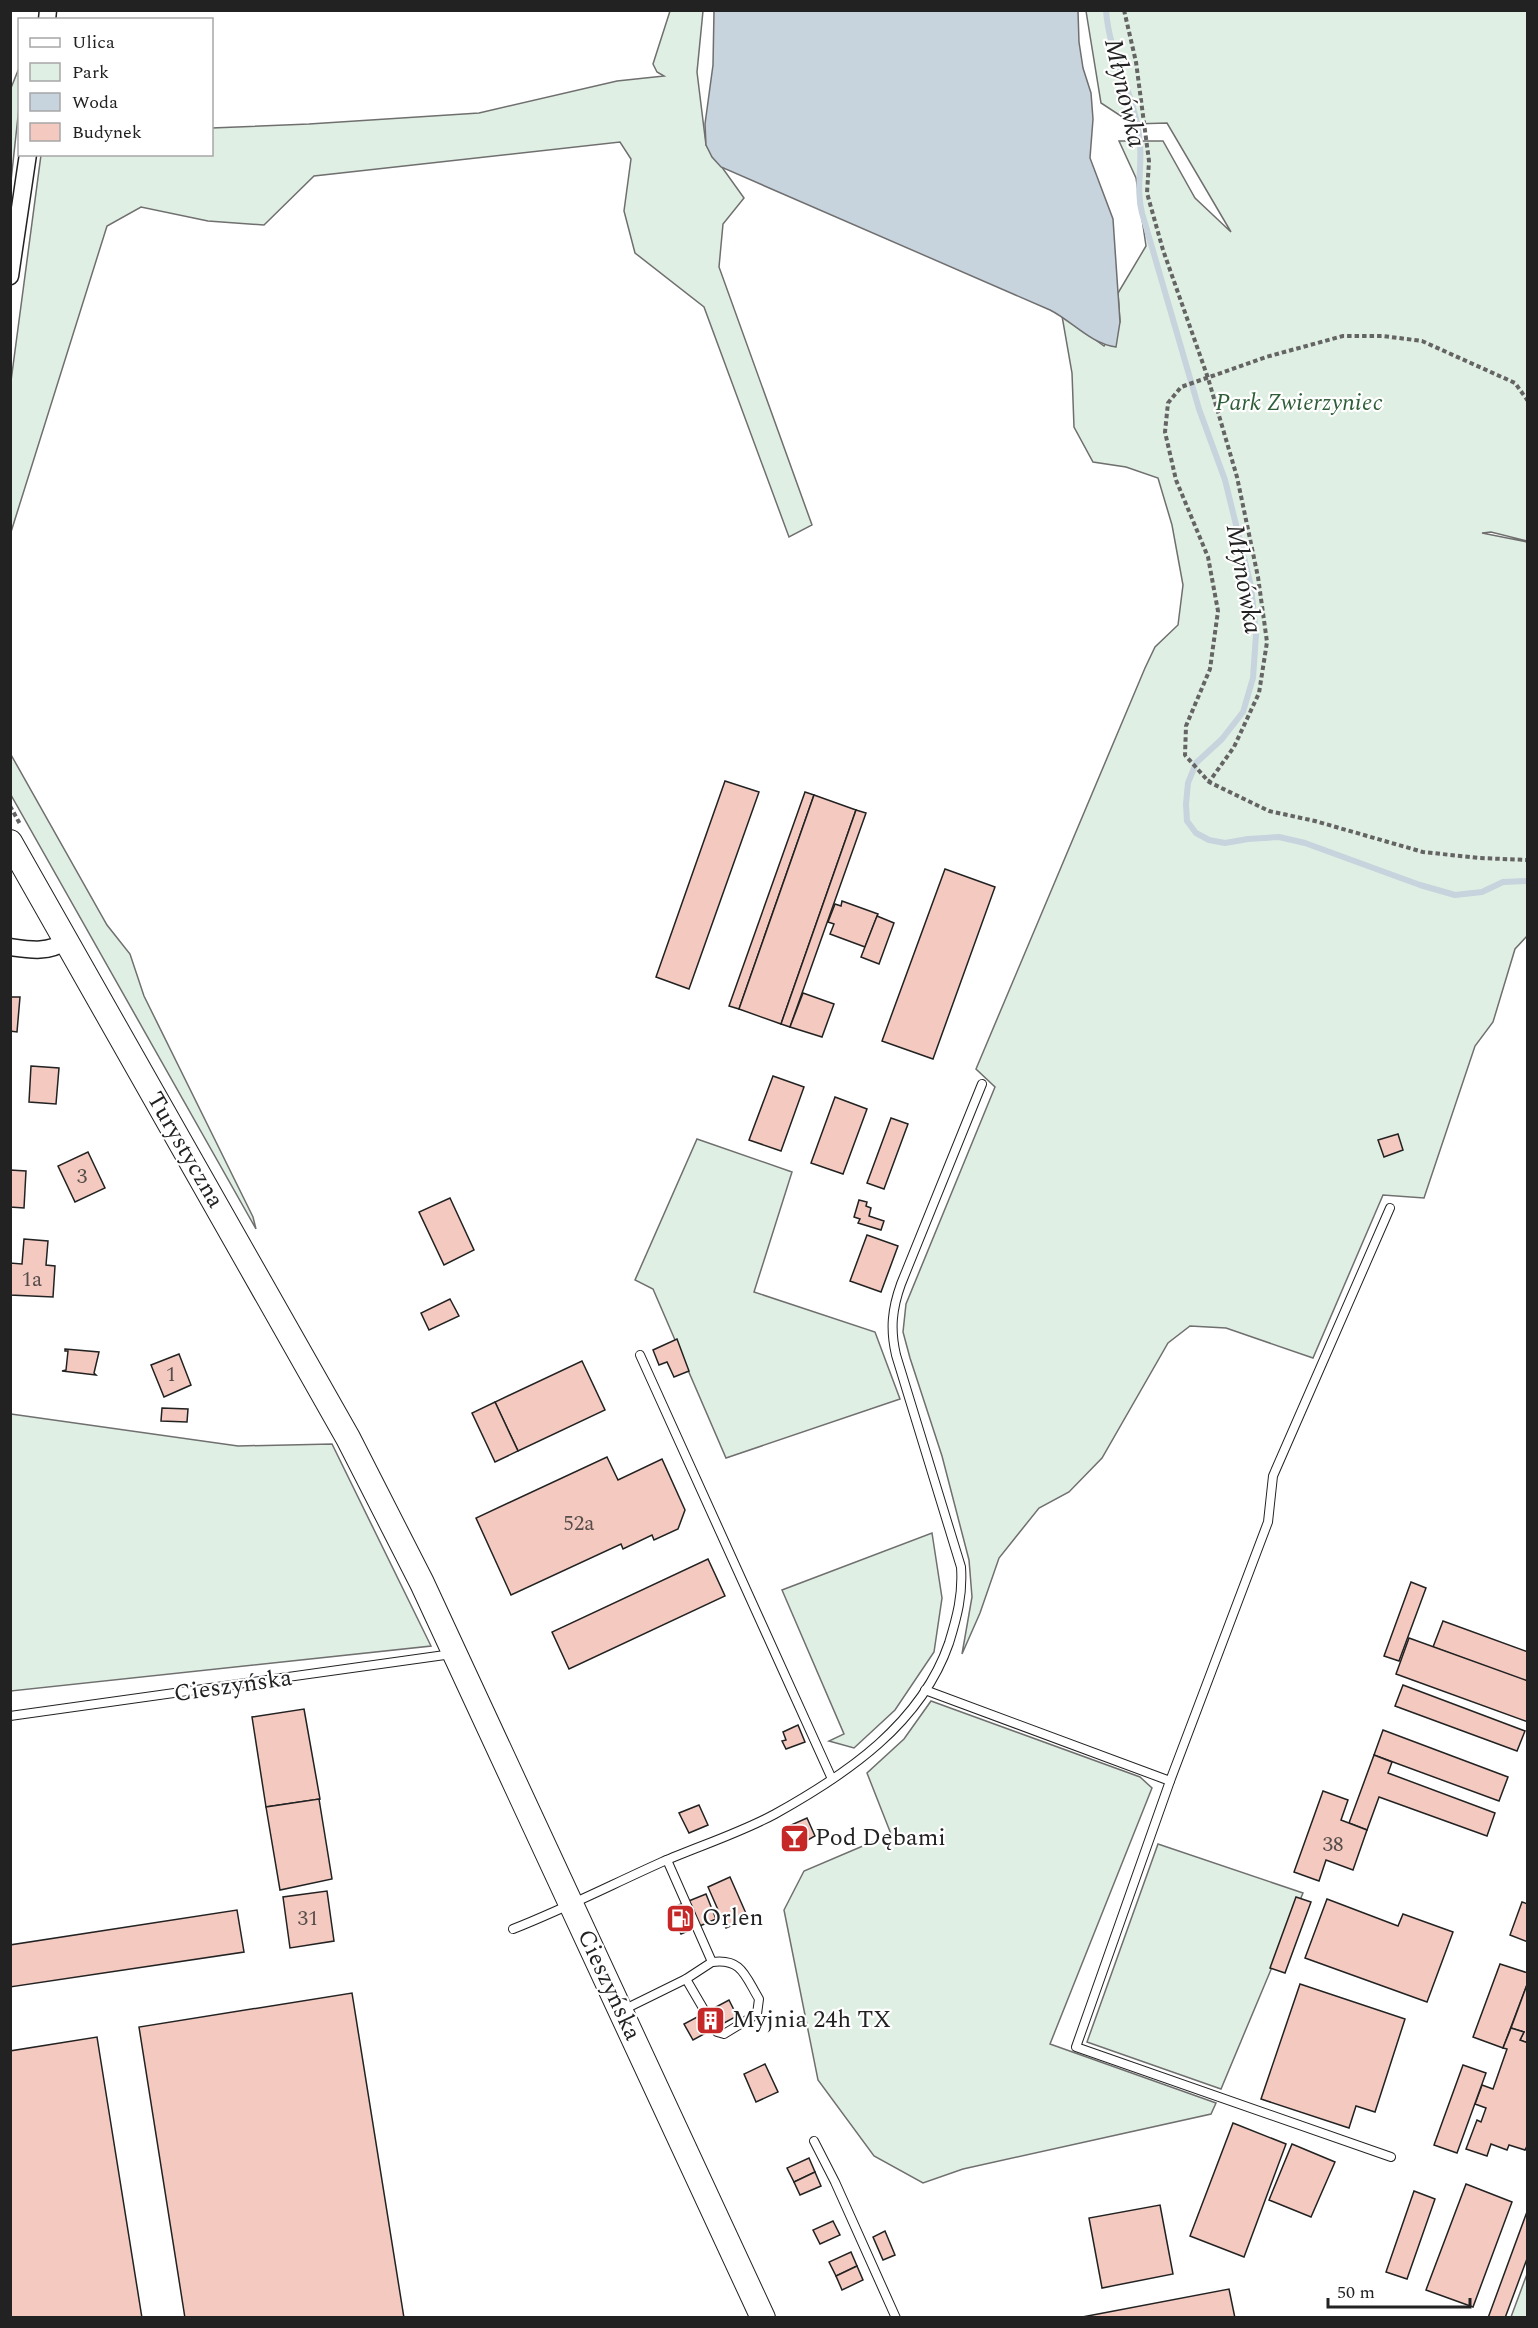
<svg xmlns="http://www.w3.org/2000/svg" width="1538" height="2328" viewBox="0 0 1538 2328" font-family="Spectral,serif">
<rect width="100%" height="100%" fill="#fff"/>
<g fill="#e0efe3" stroke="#6f6f6f" stroke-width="1.5">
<path d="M670,11H703L697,72L706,145L744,198L723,224L719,267L812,525L789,537L704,307L635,253L624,211L631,159L620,142L314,176L264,225L208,221L141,207L107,226L11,532V381L41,155L212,154V128L309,124L479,113L617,81L664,76L657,72L653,64Z"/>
<path d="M1086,11H1527V541L1491,532L1482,533L1527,542V936L1515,949L1493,1022L1475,1046L1424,1198L1383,1195L1313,1358L1226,1328L1190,1326L1168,1343L1102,1458L1069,1492L1039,1508L999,1558L980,1613L962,1654L972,1597L969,1560L942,1456L910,1358L903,1332L906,1304L995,1087L976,1069L1145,668L1155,647L1178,625L1183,585L1172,525L1158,478L1126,467L1093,462L1074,427L1072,373L1062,316L1104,346L1120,322L1118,293L1146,246L1136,178L1119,141H1163L1195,198L1231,232L1167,123L1133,124L1101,103Z"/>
<path d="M19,68V107L11,181V88Z"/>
<path d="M10,753L107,925L130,954L144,996L253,1217L256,1229L11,795Z"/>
<path d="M697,1139L792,1172L754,1292L875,1332L900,1399L726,1458L653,1289L635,1280Z"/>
<path d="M11,1414L238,1446L332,1444L431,1646L11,1691Z"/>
<path d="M932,1533L942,1598L934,1652L895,1710L854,1748L829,1741L844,1734L782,1590Z"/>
<path d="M931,1701L1140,1777L1152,1788L1050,2044L1216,2103L1211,2114L963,2169L923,2183L874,2156L818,2080L784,1910L804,1871L891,1834L867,1773L904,1739Z"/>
<path d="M1158,1844L1303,1893L1221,2089L1087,2042Z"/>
<path d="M1527,2274V2317H1511Z"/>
</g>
<path fill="#c7d3dd" stroke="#6f6f6f" stroke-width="1.5" d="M714,11H1078L1079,42L1083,68L1091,93L1093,119L1090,158L1113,219L1120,322L1116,347C1091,344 1072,321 1050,310L721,167L712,157L706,145L705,124L713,65Z"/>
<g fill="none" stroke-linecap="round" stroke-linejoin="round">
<path stroke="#c7d3dd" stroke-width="6" d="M1106,10C1109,57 1137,98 1140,144C1142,168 1136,190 1142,213L1199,409L1225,480L1251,586L1256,635L1253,678L1243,712L1222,739L1196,763L1188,783L1186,804L1187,821L1196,833L1209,840L1225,843L1248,839L1279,837L1305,843L1420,885L1455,895L1482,892L1503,882L1528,881"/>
</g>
<g fill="#f3c9c0" stroke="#222" stroke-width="1.5">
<path d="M725,781L759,792L689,989L656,977Z"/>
<path d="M805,792L814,795L739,1009L729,1006Z"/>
<path d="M814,795L856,810L781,1024L739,1009Z"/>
<path d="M856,810L866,813L790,1027L781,1024Z"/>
<path d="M945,869L995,887L933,1059L882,1041Z"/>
<path d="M842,901L878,914L865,947L830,934L834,924L828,922L835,904L841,906Z"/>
<path d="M877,916L894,923L879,964L861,957Z"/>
<path d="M803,993L834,1004L822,1037L790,1027Z"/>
<path d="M10,997H20L17,1032L10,1031Z"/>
<path d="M31,1066L59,1068L56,1104L29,1102Z"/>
<path d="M773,1076L804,1087L781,1151L749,1140Z"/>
<path d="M835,1097L867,1109L843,1174L811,1163Z"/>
<path d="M891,1118L908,1124L884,1189L867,1183Z"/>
<path d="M1398,1134L1403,1150L1384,1157L1378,1140Z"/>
<path d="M88,1152L105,1188L75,1202L58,1166Z"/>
<path d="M10,1170L26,1171L24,1208L10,1207Z"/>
<path d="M450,1198L474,1250L444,1265L419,1212Z"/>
<path d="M859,1200L867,1202L866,1206L871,1208L869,1216L884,1221L881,1230L858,1223L860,1219L854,1217Z"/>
<path d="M867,1235L898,1246L881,1292L850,1281Z"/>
<path d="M24,1239L48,1241L46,1265L55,1266L53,1297L10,1295V1263L22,1264Z"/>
<path d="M450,1299L459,1316L429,1330L421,1313Z"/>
<path d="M677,1339L689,1371L674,1377L667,1362L659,1365L653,1350Z"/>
<path d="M65,1349L99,1352L94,1373L96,1375L62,1371L66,1370L68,1351H65Z"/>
<path d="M179,1354L191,1385L164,1397L151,1365Z"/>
<path d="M582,1361L605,1410L518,1451L495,1402Z"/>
<path d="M495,1402L518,1451L495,1462L472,1413Z"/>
<path d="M162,1408L188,1409L187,1422L161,1421Z"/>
<path d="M607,1457L618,1480L662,1459L685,1510L678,1529L654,1540L652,1535L623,1549L621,1544L511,1595L476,1518Z"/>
<path d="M708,1559L725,1596L569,1669L552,1632Z"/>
<path d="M1411,1582L1426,1588L1399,1661L1384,1656Z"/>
<path d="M1443,1621L1528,1652V1682L1433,1647Z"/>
<path d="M1409,1638L1528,1681V1722L1396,1674Z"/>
<path d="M1403,1685L1525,1731L1517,1751L1395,1706Z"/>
<path d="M304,1709L320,1799L266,1807L252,1717Z"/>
<path d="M798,1725L805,1742L786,1749L782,1741L786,1740L783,1732Z"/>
<path d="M1383,1730L1508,1777L1499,1801L1374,1755Z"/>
<path d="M1374,1755L1392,1762L1388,1773L1495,1813L1487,1836L1379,1797L1367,1830L1349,1823Z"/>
<path d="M1323,1791L1348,1800L1341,1820L1367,1830L1353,1870L1326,1860L1319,1881L1294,1872Z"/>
<path d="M319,1799L332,1879L280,1890L266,1807Z"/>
<path d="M699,1805L708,1825L689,1833L679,1813Z"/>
<path d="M807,1818L815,1836L792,1849L782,1829Z"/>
<path d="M730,1877L748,1918L726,1928L708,1887Z"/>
<path d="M327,1891L334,1941L290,1948L283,1897Z"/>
<path d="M706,1894L716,1919L681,1934L669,1909Z"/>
<path d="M1296,1897L1311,1902L1285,1973L1270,1968Z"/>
<path d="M1327,1899L1398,1926L1403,1914L1453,1932L1427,2002L1305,1958Z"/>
<path d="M1522,1902L1528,1904V1942L1510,1935Z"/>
<path d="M237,1910L244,1952L10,1987V1945Z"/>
<path d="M1500,1964L1528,1973V1982L1503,2048L1473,2037Z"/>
<path d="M1528,1982V2043L1520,2040L1524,2032L1511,2028Z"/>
<path d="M1300,1984L1405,2019L1375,2112L1356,2106L1349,2128L1261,2099Z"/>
<path d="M352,1993L404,2318H185L139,2027Z"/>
<path d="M729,2000L737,2016L693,2040L684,2024Z"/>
<path d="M1511,2028L1524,2032L1520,2040L1528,2043V2144L1525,2150L1509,2145L1507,2150L1491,2144L1487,2156L1466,2149L1477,2120L1481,2122L1486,2108L1475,2104L1482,2085L1493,2089L1507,2049L1503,2048Z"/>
<path d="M97,2037L142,2318H10V2051Z"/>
<path d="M765,2064L778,2092L756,2102L744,2074Z"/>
<path d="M1463,2065L1486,2073L1457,2153L1434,2145Z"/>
<path d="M1233,2123L1286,2144L1244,2257L1190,2236Z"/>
<path d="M1292,2144L1335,2162L1311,2217L1269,2200Z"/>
<path d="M809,2158L815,2172L794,2182L787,2168Z"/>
<path d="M815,2172L821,2186L800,2195L794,2182Z"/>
<path d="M1466,2184L1512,2202L1473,2307L1426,2290Z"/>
<path d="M1414,2191L1435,2199L1407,2279L1386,2272Z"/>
<path d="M1160,2205L1173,2274L1102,2288L1089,2218Z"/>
<path d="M1528,2209V2256L1505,2318H1488Z"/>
<path d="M833,2221L840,2235L820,2244L813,2230Z"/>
<path d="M885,2231L895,2255L883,2260L873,2237Z"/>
<path d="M851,2252L857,2266L836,2276L829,2262Z"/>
<path d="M857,2266L863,2280L842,2290L836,2276Z"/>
<path d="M1229,2289L1235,2318H1077Z"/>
</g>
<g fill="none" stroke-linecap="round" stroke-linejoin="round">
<defs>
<g id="service">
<path d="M1390,1208L1273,1476L1268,1522L1170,1781L1076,2047L1391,2157"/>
<path d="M640,1355L832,1779"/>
<path d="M925,1690L1170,1781"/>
<path d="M10,1716L452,1654"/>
<path d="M513,1929C564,1909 613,1884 662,1862C699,1846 740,1833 775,1814C847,1774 921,1724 949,1643C957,1617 963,1595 961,1567L896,1355C890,1329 892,1309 901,1284L982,1084"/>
<path d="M686,1979L717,2032L724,2034L757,2014L759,1999C745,1976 742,1958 712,1962"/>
<path d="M623,2010L686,1979L712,1962L667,1860"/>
<path d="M814,2141L835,2182L896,2318"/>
</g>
<g id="minor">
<path d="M47,20L48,10"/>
<path d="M10,276L28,154"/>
<path d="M10,947C31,950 48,953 66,941"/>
</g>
<path id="secondary" d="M10,842L348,1438L422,1583L763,2318"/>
</defs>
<use href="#service" stroke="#222" stroke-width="10"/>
<use href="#minor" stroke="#222" stroke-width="19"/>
<use href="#secondary" stroke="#222" stroke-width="26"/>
<g stroke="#646464" stroke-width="4" stroke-dasharray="4.5 3" stroke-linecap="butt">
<path d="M1124,10L1136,62L1149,161L1147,193L1163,250L1208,378L1237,477L1258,577L1267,642L1259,693L1234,747L1209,782"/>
<path d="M1528,401L1515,383L1422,341L1383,336H1343L1266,357L1181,387L1168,403L1165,432L1176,480L1208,557L1218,611L1210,669L1186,726L1185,755L1209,782L1269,811L1315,821L1423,852L1479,858L1528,860"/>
<path d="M10,806L20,824"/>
</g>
<use href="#service" stroke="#fff" stroke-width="8"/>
<use href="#minor" stroke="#fff" stroke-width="16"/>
<use href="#secondary" stroke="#fff" stroke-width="24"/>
</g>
<defs>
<symbol id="bar-square" viewBox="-11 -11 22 22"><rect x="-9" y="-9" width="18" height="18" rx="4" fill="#c62828" stroke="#fff"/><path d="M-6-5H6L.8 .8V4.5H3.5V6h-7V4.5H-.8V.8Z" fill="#fff"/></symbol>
<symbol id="fuel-square" viewBox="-11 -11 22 22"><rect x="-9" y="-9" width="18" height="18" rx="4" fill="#c62828" stroke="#fff"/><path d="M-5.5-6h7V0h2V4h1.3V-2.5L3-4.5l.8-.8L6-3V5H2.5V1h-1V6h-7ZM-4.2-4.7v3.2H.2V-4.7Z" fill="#fff"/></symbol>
<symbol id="building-square" viewBox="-11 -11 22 22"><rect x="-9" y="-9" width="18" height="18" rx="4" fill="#c62828" stroke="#fff"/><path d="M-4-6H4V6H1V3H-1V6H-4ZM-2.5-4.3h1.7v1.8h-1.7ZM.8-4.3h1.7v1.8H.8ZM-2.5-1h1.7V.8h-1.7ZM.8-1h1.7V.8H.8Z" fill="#fff"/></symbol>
</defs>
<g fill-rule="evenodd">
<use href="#bar-square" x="778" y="1822" width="33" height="33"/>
<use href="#fuel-square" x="664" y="1902" width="33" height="33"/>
<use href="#building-square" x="694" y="2004" width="33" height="33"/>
</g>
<g text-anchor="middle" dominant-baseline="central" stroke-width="4.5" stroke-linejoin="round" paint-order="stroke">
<g font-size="21" fill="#564c4a">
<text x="82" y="1177">3</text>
<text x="32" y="1280">1a</text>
<text x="171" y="1375">1</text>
<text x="579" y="1524">52a</text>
<text x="1333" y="1845">38</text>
<text x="308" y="1919">31</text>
</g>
<g font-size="24" font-style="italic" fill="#2f5e38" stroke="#fff">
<text x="1299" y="403">Park Zwierzyniec</text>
</g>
<g font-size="24" fill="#222" stroke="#fff">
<text transform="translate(185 1150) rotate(60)">Turystyczna</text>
<text transform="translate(233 1686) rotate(-8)">Cieszyńska</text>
<text transform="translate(609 1985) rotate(65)">Cieszyńska</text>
</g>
<g font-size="24" fill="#222" stroke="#fff" text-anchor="start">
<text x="815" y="1838">Pod Dębami</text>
<text x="702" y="1918">Orlen</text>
<text x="732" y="2020">Myjnia 24h TX</text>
</g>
<g font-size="26" font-style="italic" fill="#222" stroke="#fff">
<text transform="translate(1125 93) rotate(77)">Młynówka</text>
<text transform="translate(1244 579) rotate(80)">Młynówka</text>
</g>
</g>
<rect width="1538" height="2328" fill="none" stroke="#222222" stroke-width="24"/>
<rect x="18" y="18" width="195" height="138" fill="#ffffff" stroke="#a7a7a7" stroke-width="1.5"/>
<rect x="30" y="38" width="30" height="9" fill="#ffffff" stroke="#a7a7a7" stroke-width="1.5"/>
<text x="72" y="48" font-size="18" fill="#222222">Ulica</text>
<rect x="30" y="63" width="30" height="18" fill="#e0efe3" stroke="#a7a7a7" stroke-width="1.5"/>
<text x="72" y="78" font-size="18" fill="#222222">Park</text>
<rect x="30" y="93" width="30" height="18" fill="#c7d3dd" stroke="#a7a7a7" stroke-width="1.5"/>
<text x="72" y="108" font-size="18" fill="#222222">Woda</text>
<rect x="30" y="123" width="30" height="18" fill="#f3c9c0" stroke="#a7a7a7" stroke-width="1.5"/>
<text x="72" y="138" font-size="18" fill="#222222">Budynek</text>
<path d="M1328 2298v9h142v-9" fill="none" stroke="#222222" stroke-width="3"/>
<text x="1337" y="2298" font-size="18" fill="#222222" stroke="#ffffff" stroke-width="4.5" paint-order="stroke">50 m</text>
</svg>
